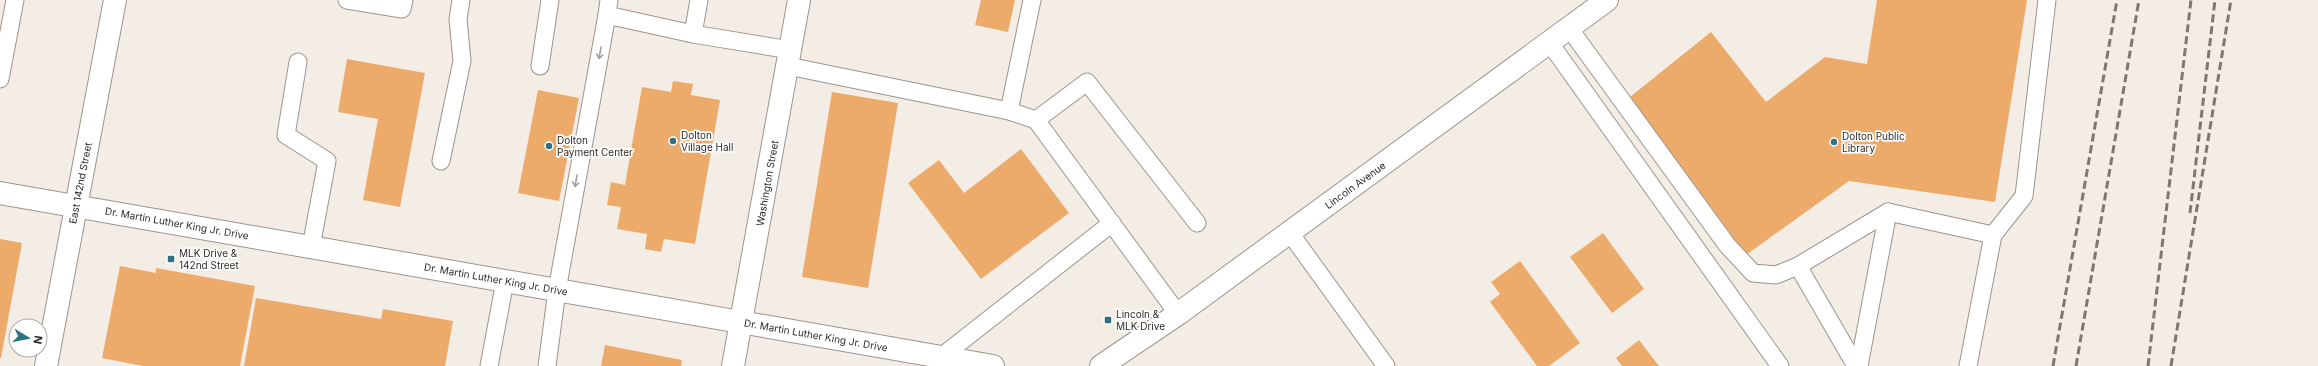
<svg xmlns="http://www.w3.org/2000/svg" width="2318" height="366" viewBox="0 0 2318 366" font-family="Inter,sans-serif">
<rect width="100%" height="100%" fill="#f4ede6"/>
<g fill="#ecab6b">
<path d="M981,0H1015L1008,32L975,25Z"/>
<path d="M1877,0H2027L1995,202L1849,181L1746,255L1630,97L1711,32L1766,102L1825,57L1867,64Z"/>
<path d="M347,59L425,73L400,207L363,200L378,119L338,112Z"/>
<path d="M673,81L693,84L691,95L720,100L695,244L664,239L661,252L645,249L647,234L617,229L621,207L607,205L611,182L625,185L642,87L671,92Z"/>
<path d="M538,90L579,98L559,201L518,193Z"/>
<path d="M832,92L898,103L868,288L802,277Z"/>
<path d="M1021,149L1069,213L981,279L908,183L939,160L964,193Z"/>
<path d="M1603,233L1644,289L1612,313L1570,257Z"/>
<path d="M0,239L22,243L1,358H0Z"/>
<path d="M1520,261L1580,343L1549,366H1537L1490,302L1500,294L1491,282Z"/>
<path d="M120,266L156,273V268L255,286L240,366H143L102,358Z"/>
<path d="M256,298L381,319L383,309L453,321L445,366H244Z"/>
<path d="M1639,340L1659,366H1622L1616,358Z"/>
<path d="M605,345L682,360L681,366H601Z"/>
</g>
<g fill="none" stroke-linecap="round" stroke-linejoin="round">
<defs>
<g id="lane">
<path d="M347,0L402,9L404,0"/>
<path d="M609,0L607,15L693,34"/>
<path d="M699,0L693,34L790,50"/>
<path d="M1569,28L1727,245L1753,273L1776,275L1798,266L1856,366"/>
<path d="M1549,42L1780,366"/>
<path d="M298,62L286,135L327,161L311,247"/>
<path d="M540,66L550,0"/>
<path d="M788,66L1009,111L1036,120"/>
<path d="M0,79L15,0"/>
<path d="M1009,111L1032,0"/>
<path d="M441,161L462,61L458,19L461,0"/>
<path d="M1290,233L1386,366"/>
<path d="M1798,266L1888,212L1993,235"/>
<path d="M1178,314L1036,120L1087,82L1197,223"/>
<path d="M941,357L1112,223"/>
<path d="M489,366L505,281"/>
<path d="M547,366L557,290L607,15"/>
<path d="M1859,366L1888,212"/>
<path d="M1968,366L1993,235L2024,196L2047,0"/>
</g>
<path id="street" d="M733,366L799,0"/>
<g id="secondary">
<path d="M0,193L993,366"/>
<path d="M46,366L115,0"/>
<path d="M1101,366L1178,314L1607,0"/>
</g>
</defs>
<use href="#lane" stroke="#9b958e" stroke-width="19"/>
<use href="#street" stroke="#9b958e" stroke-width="24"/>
<use href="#secondary" stroke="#9b958e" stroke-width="24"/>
<use href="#lane" stroke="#fff" stroke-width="17"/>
<use href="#street" stroke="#fff" stroke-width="22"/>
<use href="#secondary" stroke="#fff" stroke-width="22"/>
<g stroke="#7c7874" stroke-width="3" stroke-dasharray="8 4" stroke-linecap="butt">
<path d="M2190,213L2215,0"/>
<path d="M2053,366L2117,0"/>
<path d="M2076,366L2139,0"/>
<path d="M2148,366L2191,0"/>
<path d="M2171,366L2231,0"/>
</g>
</g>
<defs><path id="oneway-shaft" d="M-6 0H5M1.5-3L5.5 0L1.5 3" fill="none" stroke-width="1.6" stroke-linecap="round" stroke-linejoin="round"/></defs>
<g stroke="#a1a09f">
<use href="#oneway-shaft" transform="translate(600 53) rotate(100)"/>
<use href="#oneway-shaft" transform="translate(576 181) rotate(100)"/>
</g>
<g fill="#2e7382" stroke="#fff" stroke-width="1.5">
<circle cx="673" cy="141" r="4"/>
<circle cx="1834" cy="142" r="4"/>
<circle cx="549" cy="146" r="4"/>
<rect x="167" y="255" width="8" height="8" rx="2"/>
<rect x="1104" y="316" width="8" height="8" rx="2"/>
</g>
<g text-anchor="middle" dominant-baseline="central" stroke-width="3.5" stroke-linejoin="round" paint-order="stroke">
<g font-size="10" fill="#2e2b29" stroke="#fff" text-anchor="start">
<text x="681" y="135">Dolton<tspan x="681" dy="12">Village Hall</tspan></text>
<text x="1842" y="136">Dolton Public<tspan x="1842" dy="12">Library</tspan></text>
<text x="557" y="140">Dolton<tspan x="557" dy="12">Payment Center</tspan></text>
<text x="179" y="253">MLK Drive &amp;<tspan x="179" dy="12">142nd Street</tspan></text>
<text x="1116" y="314">Lincoln &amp;<tspan x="1116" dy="12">MLK Drive</tspan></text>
</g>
<g font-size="10" fill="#2e2b29" stroke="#fff">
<text transform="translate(80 183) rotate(-79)">East 142nd Street</text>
<text transform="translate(767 183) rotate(-80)">Washington Street</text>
<text transform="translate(1355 185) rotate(-36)">Lincoln Avenue</text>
<text transform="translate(177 223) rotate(10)">Dr. Martin Luther King Jr. Drive</text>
<text transform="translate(496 279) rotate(10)">Dr. Martin Luther King Jr. Drive</text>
<text transform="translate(816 335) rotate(10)">Dr. Martin Luther King Jr. Drive</text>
</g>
</g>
<g transform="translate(28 338) rotate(100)"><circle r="19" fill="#ffffff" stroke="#abaaa9"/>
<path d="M0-3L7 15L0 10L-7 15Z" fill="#2e7382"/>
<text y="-6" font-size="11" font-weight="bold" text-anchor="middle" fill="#2e2b29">N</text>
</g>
</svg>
